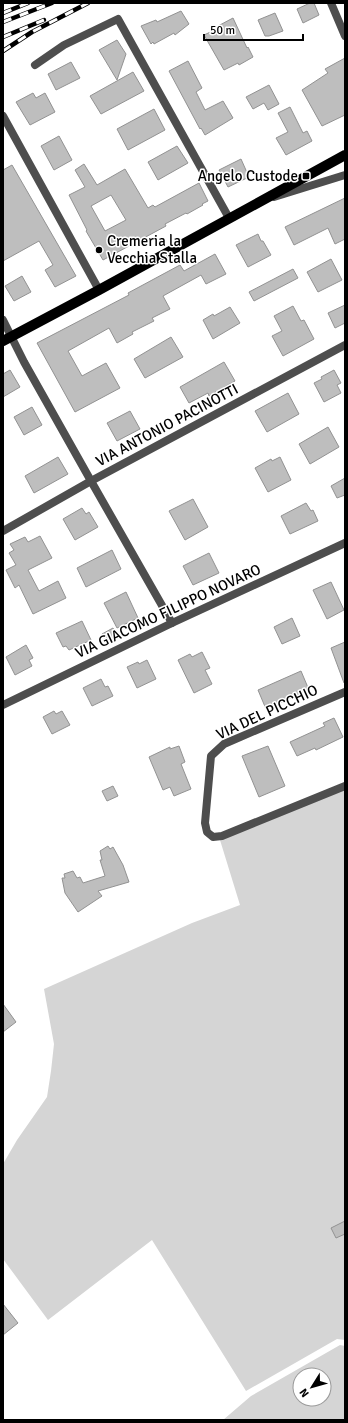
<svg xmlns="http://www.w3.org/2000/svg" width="348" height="1423" viewBox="0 0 348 1423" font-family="Signika,sans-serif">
<rect width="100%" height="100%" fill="#fff"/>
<g fill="#d5d5d5" fill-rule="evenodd">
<path d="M345,789V1340L337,1339L246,1391L152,1240L48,1320L3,1259V1164L17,1140L47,1097L51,1071L54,1044L44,989L192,923L240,905L220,840Z"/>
<path d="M340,1345L345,1346V1420H223L251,1396ZM300,1375H324V1399H300Z"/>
</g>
<g fill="#bebebe" stroke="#929292" fill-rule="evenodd">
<path d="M310,3H314L319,15L303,23L297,9Z"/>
<path d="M181,11L189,24L175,35L174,33L154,44L153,42L151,44L141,26L156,20L157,22Z"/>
<path d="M275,13L283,31L269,36H265L258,20Z"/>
<path d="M233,18L247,48L248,47L253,57L239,65L238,63L224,70L204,35L219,28L218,26Z"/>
<path d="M117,40L126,54L117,80L99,50Z"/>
<path d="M345,58V115L322,126L302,90L328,73L325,69Z"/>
<path d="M188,61L202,88L196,92L205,110L223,101L233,118L205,135L201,128L200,129L169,71Z"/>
<path d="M71,62L80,78L56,90L48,74Z"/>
<path d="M133,72L144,91L101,114L90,96Z"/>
<path d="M269,85L279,104L268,110L264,103L253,109L246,97Z"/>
<path d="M33,93L36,98L45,93L55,112L30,125L16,102Z"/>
<path d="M290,107L303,133L307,131L312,141L286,155L276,138L288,132L278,113Z"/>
<path d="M154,109L165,130L128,150L117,129Z"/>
<path d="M59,136L72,160L54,170L41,146Z"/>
<path d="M177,146L188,163L158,180L148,162Z"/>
<path d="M241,159L249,177L228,187L219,170Z"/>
<path d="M84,164L97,185L125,169L148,208L153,205L155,207L199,183L208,201L202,204L203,205L187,214L186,213L165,224L166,226L103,260L86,231L87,230L69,195L85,187L75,170ZM111,195L126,220L105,231L91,206Z"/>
<path d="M12,165L76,276L55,287L45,270L53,265L39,241L3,261V170Z"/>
<path d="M345,198V239L335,244L328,228L294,245L285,227Z"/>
<path d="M258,234L261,241H263L271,255L248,267L236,245Z"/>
<path d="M215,254L226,274L206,284L201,275L163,296L170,309L152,318L154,321L132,332L133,334L117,343L109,328L68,351L82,376L106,363L120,388L75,412L37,343L129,295L128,293L180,265L184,271Z"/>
<path d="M331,259L342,280L318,292L307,272Z"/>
<path d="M293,269L298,278L254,301L249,292Z"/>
<path d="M22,276L31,292L14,301L5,286Z"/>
<path d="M345,305V323L335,328L328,313Z"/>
<path d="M293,306L301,321L304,320L314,339L283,356L272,336L282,331L274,316Z"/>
<path d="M230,307L240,323L213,339L203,320L213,314L214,316Z"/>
<path d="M171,337L183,357L145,378L134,359Z"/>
<path d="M224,362L235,381L209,396L208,393L189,403L180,387Z"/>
<path d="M10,370L20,387L3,397V374Z"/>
<path d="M334,370L341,383L337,385L341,393L324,402L314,383L322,379L321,377Z"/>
<path d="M288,393L299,414L267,432L255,411Z"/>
<path d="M32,407L42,425L24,435L14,417Z"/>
<path d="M130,411L140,429L117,441L107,423Z"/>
<path d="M328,427L339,447L310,464L299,444Z"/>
<path d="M58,457L68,474L34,493L25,476Z"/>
<path d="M280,457L291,480L268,492L255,468L271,459L272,461Z"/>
<path d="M345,478V495L337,498L331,486Z"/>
<path d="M193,499L208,527L185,540L169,511Z"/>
<path d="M306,503L311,511L313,510L318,521L290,534L281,516Z"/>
<path d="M82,508L86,514L89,512L98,527L75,540L63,519Z"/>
<path d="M40,536L52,558L28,570L39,591L58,581L66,598L33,614L19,585L15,588L6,570L16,565L9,553L14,550L10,544L25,537L28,542Z"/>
<path d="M112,550L121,569L86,587L77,568Z"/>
<path d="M209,553L219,573L193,585L183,566Z"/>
<path d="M331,582L344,610L327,619L313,590Z"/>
<path d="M126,592L138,618L117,628L104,603Z"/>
<path d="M292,618L300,636L282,644L274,627Z"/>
<path d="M82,621L91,640L69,650L66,646L63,647L56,633Z"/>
<path d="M113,628L118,638L107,643L102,634Z"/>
<path d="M345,642V683H344L331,648Z"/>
<path d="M26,645L33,658L29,660L32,666L15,675L6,657Z"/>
<path d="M202,652L210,668L205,670L212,684L194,693L178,660L190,654L192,657Z"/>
<path d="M147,660L156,679L137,688L127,667L138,662L139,664Z"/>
<path d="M301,671L309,690L266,709L258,690Z"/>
<path d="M101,679L105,687L108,686L113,696L92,706L83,688Z"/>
<path d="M54,711L56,714L62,711L70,725L52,734L43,717Z"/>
<path d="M334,718L343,737L316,750L315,748L297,756L290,742L325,726L323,723Z"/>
<path d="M179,746L185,762L181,764L191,789L174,796L170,787L163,790L149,757L170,747V749Z"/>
<path d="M268,746L285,786L259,797L242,756Z"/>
<path d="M113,786L118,796L107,801L102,791Z"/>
<path d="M108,846L110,849L113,847L123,865L129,882L98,891L102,896L78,912L65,893L62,878H65L64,874L73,871L77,878L80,877L83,883L105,876L100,860H102L100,851Z"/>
<path d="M3,1004L16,1022L3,1032Z"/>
<path d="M345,1221V1234L336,1238L331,1228Z"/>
<path d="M3,1304L18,1323L3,1335Z"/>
</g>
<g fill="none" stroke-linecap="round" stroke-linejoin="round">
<g stroke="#4e4e4e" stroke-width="8">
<path d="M331,3L345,36"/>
<path d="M35,65L64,45L118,19L229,218"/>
<path d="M3,116L99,290"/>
<path d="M274,197L345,175"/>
<path d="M3,320L24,362L91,481L172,623"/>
<path d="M3,531L91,481L345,345"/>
<path d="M345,692L224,744L211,756L205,823L207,832L213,837L222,836L345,786"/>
<path d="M3,705L172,623L345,543"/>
</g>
<path stroke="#000" stroke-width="10" d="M3,341L99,290L345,155"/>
<defs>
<g id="rail">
<path d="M3,13L28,3"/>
<path d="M3,22L52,3"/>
<path d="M3,37L44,20"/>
<path d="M3,51L32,32L88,3"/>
</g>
</defs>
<use href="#rail" stroke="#000" stroke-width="4.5"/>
<use href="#rail" stroke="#fff" stroke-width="3" stroke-dasharray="9" stroke-linecap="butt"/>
</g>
<g fill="#000" stroke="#fff" stroke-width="1.5">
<rect x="302" y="172" width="8" height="8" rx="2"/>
<circle cx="99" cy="250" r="4"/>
</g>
<g text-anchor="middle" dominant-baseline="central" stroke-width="3" stroke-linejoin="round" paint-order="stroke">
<g font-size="15" fill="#000" stroke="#fff" text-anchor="end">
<text x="298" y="176">Angelo Custode</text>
<text x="107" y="241" text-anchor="start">Cremeria la<tspan x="107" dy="17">Vecchia Stalla</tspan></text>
</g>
<g font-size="15" fill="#000" stroke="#fff">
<text transform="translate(167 425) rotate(-28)">VIA ANTONIO PACINOTTI</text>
<text transform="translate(168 611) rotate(-25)">VIA GIACOMO FILIPPO NOVARO</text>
<text transform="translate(267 712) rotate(-25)">VIA DEL PICCHIO</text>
</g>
</g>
<rect width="348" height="1423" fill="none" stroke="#000000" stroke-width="8"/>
<g transform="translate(312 1387) rotate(233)"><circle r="19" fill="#ffffff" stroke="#999999"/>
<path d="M0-3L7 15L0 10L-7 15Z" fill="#000000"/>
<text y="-6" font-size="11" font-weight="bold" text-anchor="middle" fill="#000000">N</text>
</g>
<path d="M204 34v6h99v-6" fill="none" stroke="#000000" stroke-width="2"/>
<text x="210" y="34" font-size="12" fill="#000000" stroke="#ffffff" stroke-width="3" paint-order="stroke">50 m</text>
</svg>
